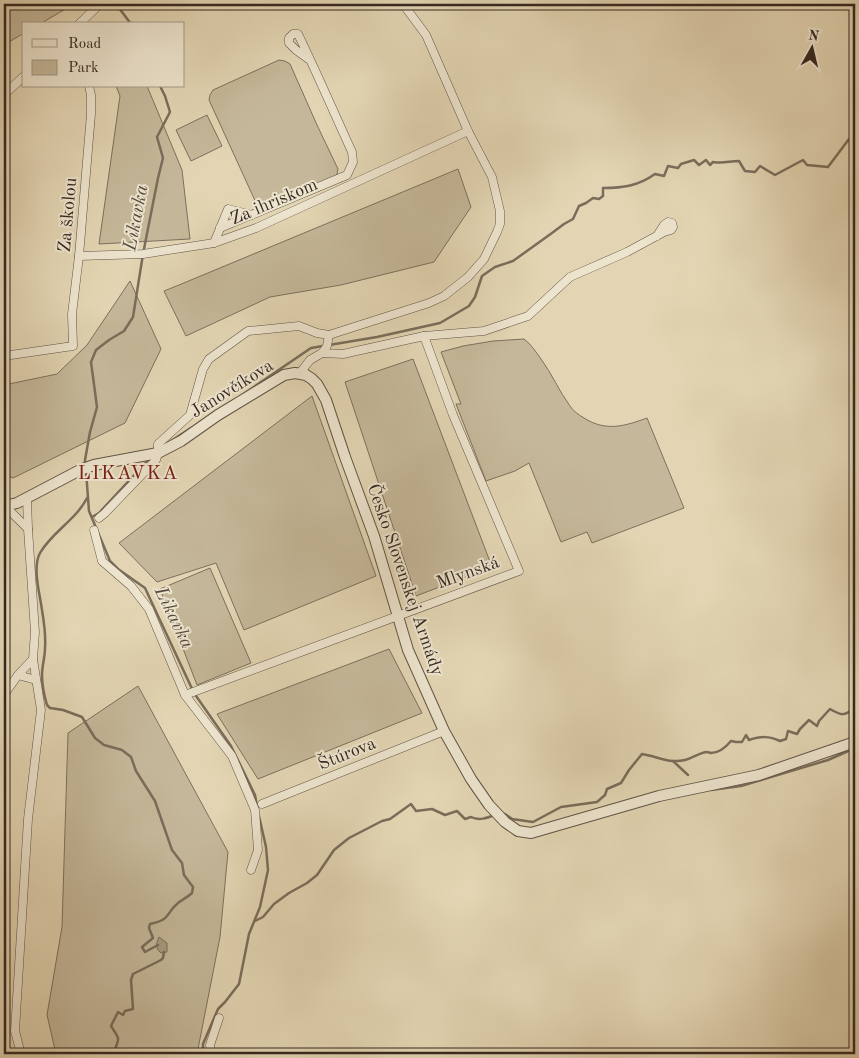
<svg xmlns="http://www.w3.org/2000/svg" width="859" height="1058" viewBox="0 0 859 1058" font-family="'Old Standard TT',serif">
<rect width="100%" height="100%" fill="#e3d5b3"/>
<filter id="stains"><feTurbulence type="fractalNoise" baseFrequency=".004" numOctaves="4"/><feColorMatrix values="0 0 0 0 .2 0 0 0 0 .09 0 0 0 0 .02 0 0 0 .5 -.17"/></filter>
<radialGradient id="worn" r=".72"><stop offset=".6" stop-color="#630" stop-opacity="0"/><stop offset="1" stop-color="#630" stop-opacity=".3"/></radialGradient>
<g fill="#c5b89a" stroke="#7d705e">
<path d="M4,4H65L67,8L40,24H24V33L4,45Z"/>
<path d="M279,60L285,61L290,64L317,125L338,169L337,174L334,179L262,208L257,205L209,100L210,95L213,90Z"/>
<path d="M116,86H147L182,170L190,239L99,244L120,96Z"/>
<path d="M207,115L222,146L191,161L176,130Z"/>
<path d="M458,169L471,207L434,262L341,285L270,297L186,336L164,291L179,285Z"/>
<path d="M130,281L161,349L125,423L13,478L4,474V385L57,374L87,345Z"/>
<path d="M524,339C531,344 536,352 541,359C552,374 559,391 570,406C573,411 579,415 584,418C606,432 625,426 647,418L684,508L592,543L587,532L561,542L529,463L515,471L486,481L456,404H461L441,352L463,346L493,341Z"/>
<path d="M413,359L492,567L416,596L345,382Z"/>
<path d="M312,396L376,576L244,630L216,563L157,582L119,543Z"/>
<path d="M210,568L251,663L197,685L160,589Z"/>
<path d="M389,649L422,713L258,779L217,714Z"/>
<path d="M138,686L228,852L220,937L197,1054H56L47,1015L62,927L68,733Z"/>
</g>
<path fill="#a89b81" stroke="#7a6d5b" d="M159,937L167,943V952L161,953C155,948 156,944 159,937Z"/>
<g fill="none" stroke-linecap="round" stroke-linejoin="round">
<g stroke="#7a6d5b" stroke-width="2.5">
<path d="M116,4L131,24"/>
<path d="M242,395L311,348L377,337L440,323L469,306L475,297L482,276L495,267L513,261L552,233L564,224L573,219L579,206L586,203L593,198L599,199L603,196V188C623,188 638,186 655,174L664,176L668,166L678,168L681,164L694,160L699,165L706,160L710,165L713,162C722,164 730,161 739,161L745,171L755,172L760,166L775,175L803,160L807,165L828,167L849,139L855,135"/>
<path d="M171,441L191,428"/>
<path d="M85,466V460L90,432L97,407L91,362L96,350L109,340L124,331L133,317L143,254L158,178L163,158L157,137L170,112L165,96L160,86"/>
<path d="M86,471L89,511L110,561L118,569L145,588L194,693L231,746L255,795L257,806"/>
<path d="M87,498C76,520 52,532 40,553C32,568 40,594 42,610C44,622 46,636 45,648C45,657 42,666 42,675C42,685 44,695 47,705L50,708L63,710L82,717L95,738L104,745L122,750L131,757L136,771L155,801L172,850L182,863L184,875L193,887L192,893C188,897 183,899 178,903C164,915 172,919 150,924L149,928L153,938L142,947L145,952L158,945"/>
<path d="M92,517L99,513L150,458"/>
<path d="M4,686L7,680"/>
<path d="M673,761L688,775"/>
<path d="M711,790L741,786L828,760L855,748"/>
<path d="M502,814H505L512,819L533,822L561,807L597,802L605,795L607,789L621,783L629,770L642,754C656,756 669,764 685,760C691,759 701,752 707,752C708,752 710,753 711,753C719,753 726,747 731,741L736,742H742L746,735L749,740C761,736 769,736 780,741L786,739L788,731L797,734L800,729L809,720L817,726L819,721L830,709C842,716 844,716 855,708"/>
<path d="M255,921L263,917L274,904L289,893L307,883L317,875L334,850L349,838L382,821L390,819L411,804L416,811L432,809L445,815L457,811L465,819L471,817C479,821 487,818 495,815"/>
<path d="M114,1054C118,1036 122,1043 111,1026L118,1012L123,1015L125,1011L133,1009L131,980L133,974L161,960L163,958L164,952"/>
<path d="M203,1054V1044L218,1009L225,1002L239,984L249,934L260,907L268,870L266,847L259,816"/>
</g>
<defs>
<g id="minor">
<path d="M79,24L100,4"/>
<path d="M4,95L24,76"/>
<path d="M220,228L347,175L353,162L352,152C334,113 317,73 298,34H293L289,38V43L296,50L310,60"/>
<path d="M214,243L228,209L252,215"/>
<path d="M79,256L143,254L214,243L256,228L468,131"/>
<path d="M424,336L484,331L528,316L570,277L627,252L664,232L671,230L673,227L672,223L668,222L664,225L657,236"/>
<path d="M4,356L73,346L72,314L79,256L91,114V95L89,86"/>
<path d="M300,373L310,360L322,353L327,346L329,335L429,303L444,296L468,277L484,259L497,232L500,224V211L492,177L468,131L426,35L403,4"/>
<path d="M27,498L28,529"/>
<path d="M5,506L28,529L35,632L33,659L41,710L28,819L15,1031L21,1054"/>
<path d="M99,518L105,513L156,460L158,453V444L190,415L203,369L209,359L248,331L299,326L317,333L329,335"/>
<path d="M94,530L102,561L131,586L149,609L185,695"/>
<path d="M18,675L36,680"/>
<path d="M4,695L18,675L33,659"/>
<path d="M262,804L444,731"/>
<path d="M251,870L258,850L255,810L232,756L185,695L519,571L453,415L424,336L343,354L322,353"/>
<path d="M211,1054L210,1045L219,1018"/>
</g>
<path id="tertiary" d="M4,506L17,503L80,470L94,465L158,453L181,441L218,415L284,375L295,373L306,375L312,379L317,384L326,400L345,457L374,536L408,650L444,731L471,779L489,805L505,822L518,831L531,833L659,796L759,775L855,742"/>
</defs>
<use href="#minor" stroke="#605446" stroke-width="9"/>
<use href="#tertiary" stroke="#605446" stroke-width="12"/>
<use href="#minor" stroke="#ede4ce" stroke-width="8"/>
<use href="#tertiary" stroke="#ede4ce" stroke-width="10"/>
</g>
<g text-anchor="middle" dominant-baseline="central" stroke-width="4" stroke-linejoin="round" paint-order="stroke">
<g font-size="18" fill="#352921" stroke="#ede4ce">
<text transform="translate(274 202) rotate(-23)">Za ihriskom</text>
<text transform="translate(68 215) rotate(-85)">Za školou</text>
<text transform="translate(232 389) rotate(-32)">Janovčíkova</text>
<text transform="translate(468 573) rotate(-20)">Mlynská</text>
<text transform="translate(405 580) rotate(71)">Česko Slovenskej Armády</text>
<text transform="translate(347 754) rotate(-22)">Štúrova</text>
</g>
<g font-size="19" font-style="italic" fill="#584b3e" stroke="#ede4ce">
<text transform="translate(137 218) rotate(-79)">Likavka</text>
<text transform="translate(173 618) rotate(64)">Likavka</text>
</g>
<g font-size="20" letter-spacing="1" fill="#7a1f14" stroke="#ede4ce">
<text x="128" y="474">LIKAVKA</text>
</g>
</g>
<rect width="859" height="1058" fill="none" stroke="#e3d5b3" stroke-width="20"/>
<rect x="5" y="5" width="849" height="1048" fill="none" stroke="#352921" stroke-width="2.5"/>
<rect x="10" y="10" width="839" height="1038" fill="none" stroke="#352921"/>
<rect x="22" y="22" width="162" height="65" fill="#ede4ce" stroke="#a39989"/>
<rect x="32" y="39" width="25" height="8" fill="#ede4ce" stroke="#a39989"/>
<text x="68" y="48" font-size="15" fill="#352921">Road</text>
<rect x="32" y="60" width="25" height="15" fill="#c5b89a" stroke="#a39989"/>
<text x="68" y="72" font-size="15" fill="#352921">Park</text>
<g transform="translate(812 48) rotate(8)" stroke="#ede4ce" stroke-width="4" paint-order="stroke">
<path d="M0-4L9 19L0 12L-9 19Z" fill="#352921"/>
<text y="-8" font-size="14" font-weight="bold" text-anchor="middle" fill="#352921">N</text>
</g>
<rect width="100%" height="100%" filter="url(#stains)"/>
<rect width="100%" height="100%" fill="url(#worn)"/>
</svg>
